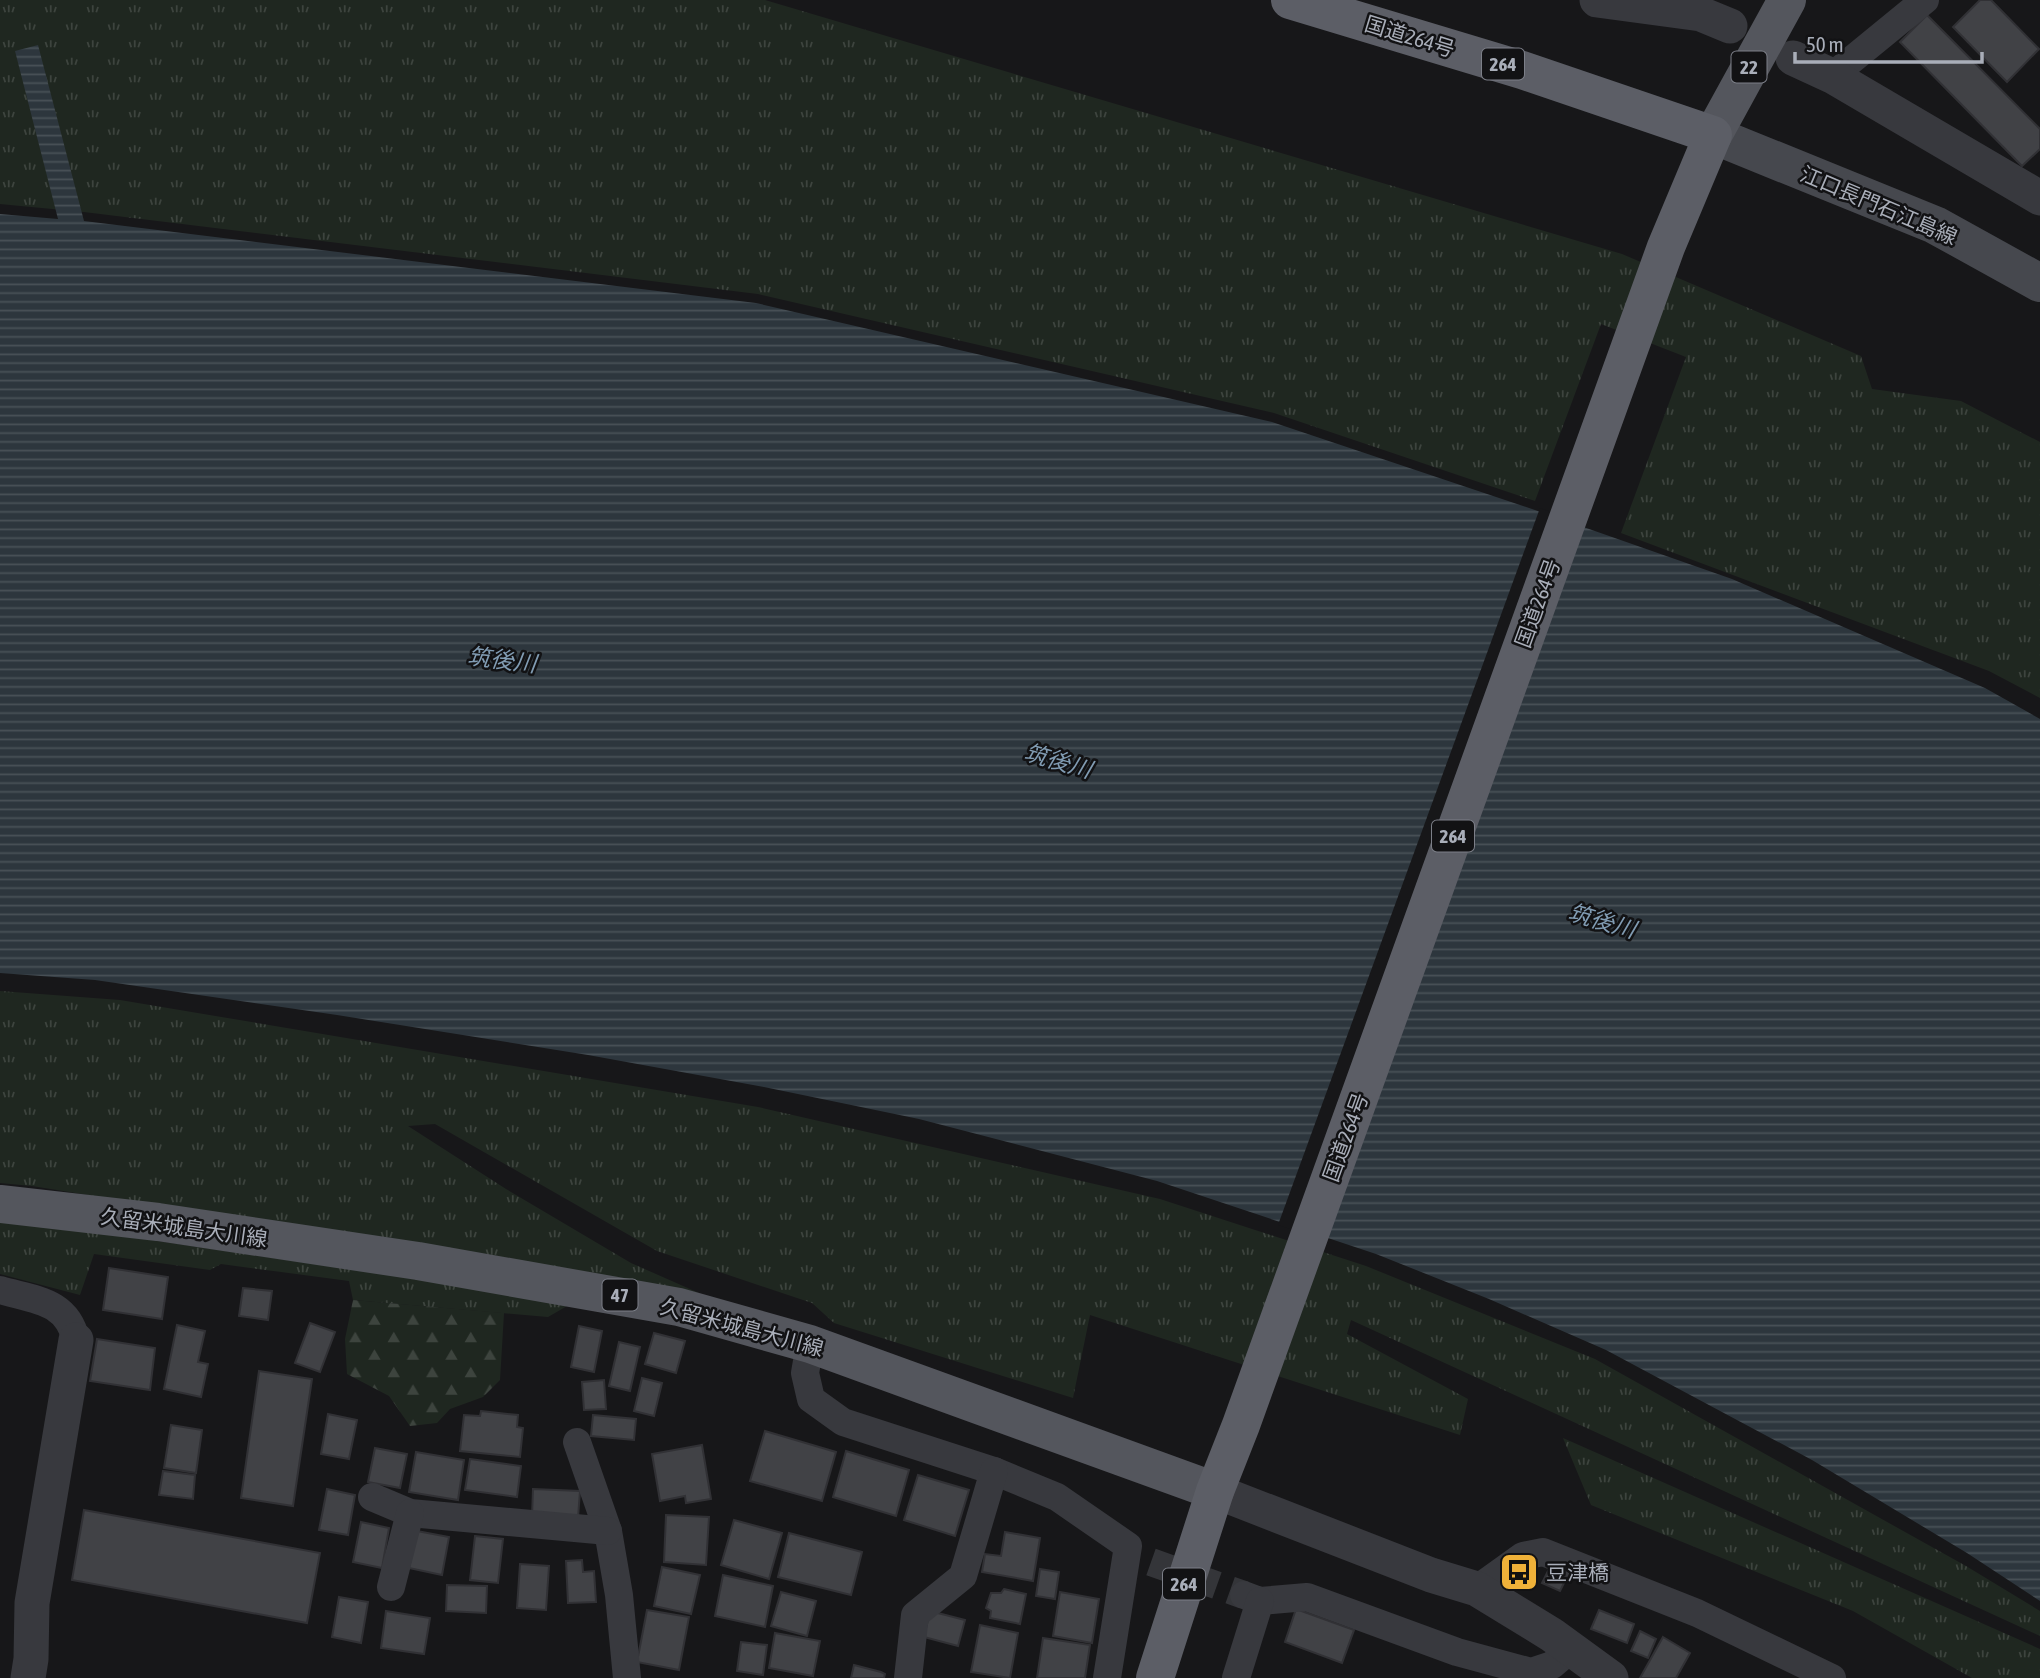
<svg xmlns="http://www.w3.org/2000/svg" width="2040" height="1678" viewBox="0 0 2040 1678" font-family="'Asap Condensed','Noto Sans JP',sans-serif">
<defs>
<pattern id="grass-tufts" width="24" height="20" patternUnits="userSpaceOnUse" patternTransform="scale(1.75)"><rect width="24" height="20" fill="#1f2720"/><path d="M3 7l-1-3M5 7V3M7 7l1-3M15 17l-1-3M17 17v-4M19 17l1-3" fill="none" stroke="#3d443e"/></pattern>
<pattern id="forest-firs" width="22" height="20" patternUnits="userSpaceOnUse" patternTransform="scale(1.75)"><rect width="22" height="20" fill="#1f2720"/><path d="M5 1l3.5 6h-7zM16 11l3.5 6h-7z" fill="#3d443e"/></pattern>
<pattern id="water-rules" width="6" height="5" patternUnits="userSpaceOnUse" patternTransform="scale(1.75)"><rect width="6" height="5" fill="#2d363d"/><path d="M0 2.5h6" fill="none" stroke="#495157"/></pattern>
</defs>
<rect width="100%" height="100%" fill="#171719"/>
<g fill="url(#grass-tufts)">
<path d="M0,0H765L1622,254L1861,356L1872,389L1961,401L2040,442V698L1989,671L1621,533L1686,357L1601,324L1535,501L1274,413L758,294L84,212L0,204Z"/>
<path d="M0,991L120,1000L758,1107L1160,1199L1366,1266L1595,1359L1966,1566L2040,1611V1636L1351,1320L1347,1334L1468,1399L1460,1435L1090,1315L1073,1398L834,1323L812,1303L657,1251L435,1124L408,1126L506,1189L631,1263L699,1293L32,1186L0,1183Z"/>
<path d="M0,1218L574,1302L548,1317L353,1300L349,1281L221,1264L210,1270L94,1254L80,1295L0,1274Z"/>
<path d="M1563,1438L2040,1649V1678H1972L1853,1611L1591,1505Z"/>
</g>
<path fill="url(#forest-firs)" d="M353,1300L504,1313L500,1380L483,1397L450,1409L437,1423L410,1426L389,1396L347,1374L345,1339Z"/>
<path fill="url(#water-rules)" d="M38,45L84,221L756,303L1272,422L1532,509L1732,579L1985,688L2040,719V1601L1967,1553L1812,1460L1606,1350L1489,1299L1376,1254L1157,1181L919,1119L764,1087L588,1055L337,1015L95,980L0,973V214L58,219L15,51Z"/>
<path fill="#171719" d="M1540,508L1582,523L1320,1239L1278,1225Z"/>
<g fill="#414246" stroke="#313135" stroke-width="2">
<path d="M1980,0H1991L2039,49L2007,82L1953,27Z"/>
<path d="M1927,15L2040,129V149L2022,166L1900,42Z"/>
<path d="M109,1268L168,1277L162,1319L103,1310Z"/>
<path d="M243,1288L272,1291L268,1320L239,1316Z"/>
<path d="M310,1323L335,1332L320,1372L295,1363Z"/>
<path d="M177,1325L205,1331L198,1362L208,1364L201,1397L164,1389Z"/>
<path d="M579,1326L602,1331L594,1372L571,1367Z"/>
<path d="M654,1333L685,1341L676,1373L645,1364Z"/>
<path d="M97,1339L155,1348L150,1390L90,1381Z"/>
<path d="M619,1342L640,1347L630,1391L609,1386Z"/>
<path d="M259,1371L312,1379L293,1506L241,1498Z"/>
<path d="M642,1378L662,1383L654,1416L634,1411Z"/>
<path d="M604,1380L606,1409L584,1410L582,1382Z"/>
<path d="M481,1411L518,1415L517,1427L523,1428L520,1457L460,1451L464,1415L480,1416Z"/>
<path d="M328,1414L357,1420L349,1459L321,1454Z"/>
<path d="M593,1415L636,1419L634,1440L591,1436Z"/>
<path d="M171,1425L202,1430L196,1473L164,1468Z"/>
<path d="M765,1431L836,1452L822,1501L750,1481Z"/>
<path d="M702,1445L711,1499L686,1503L685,1496L660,1501L652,1454Z"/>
<path d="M375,1448L407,1454L400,1488L368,1482Z"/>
<path d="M846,1451L909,1470L896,1516L833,1497Z"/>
<path d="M416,1452L464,1460L458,1500L409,1492Z"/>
<path d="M470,1459L521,1466L517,1497L465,1490Z"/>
<path d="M163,1471L195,1475L193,1499L159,1495Z"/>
<path d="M918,1475L969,1490L955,1536L904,1520Z"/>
<path d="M327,1489L355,1495L348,1535L319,1530Z"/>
<path d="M533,1489L580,1491L578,1518L532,1516Z"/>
<path d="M84,1510L320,1553L307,1623L72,1580Z"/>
<path d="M666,1515L709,1517L706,1565L664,1562Z"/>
<path d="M734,1520L782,1533L769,1579L721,1565Z"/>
<path d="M361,1522L389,1528L382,1568L353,1562Z"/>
<path d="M417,1531L449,1537L442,1575L409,1568Z"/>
<path d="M1005,1532L1040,1538L1033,1581L982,1572L985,1554L1001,1556Z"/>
<path d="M789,1533L862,1552L851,1595L778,1577Z"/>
<path d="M475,1536L503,1539L498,1583L470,1580Z"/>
<path d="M582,1560L583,1572L594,1571L596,1602L568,1603L566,1561Z"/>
<path d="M520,1564L549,1566L546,1610L517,1608Z"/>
<path d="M662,1567L700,1575L691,1614L654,1606Z"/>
<path d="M1040,1569L1059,1572L1055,1599L1036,1596Z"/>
<path d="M1549,1569L1567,1577L1560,1591L1542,1583Z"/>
<path d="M723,1575L773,1586L765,1627L715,1616Z"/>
<path d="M447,1585L487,1586L486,1613L446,1611Z"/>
<path d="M1004,1589L1026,1594L1020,1624L990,1618L991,1611L986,1608L991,1593H1001Z"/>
<path d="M781,1592L816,1601L807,1636L771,1626Z"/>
<path d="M1060,1592L1099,1599L1092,1643L1053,1636Z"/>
<path d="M339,1597L368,1602L361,1643L332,1637Z"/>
<path d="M1296,1609L1354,1630L1342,1663L1285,1642Z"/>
<path d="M647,1610L689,1617L679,1670L637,1662Z"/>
<path d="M1599,1610L1634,1624L1627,1643L1591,1629Z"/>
<path d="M386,1611L430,1618L424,1654L381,1648Z"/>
<path d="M930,1611L965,1620L958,1646L924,1637Z"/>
<path d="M980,1625L1018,1633L1010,1678L971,1672Z"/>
<path d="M1640,1631L1656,1639L1648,1658L1631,1651Z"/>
<path d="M775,1633L820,1641L813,1676L769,1668Z"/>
<path d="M1663,1637L1690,1653L1676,1678H1640Z"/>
<path d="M1043,1638L1090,1645L1085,1678H1037Z"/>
<path d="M741,1642L767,1645L763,1675L737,1671Z"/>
<path d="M854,1665L881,1672L885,1674L884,1678H851Z"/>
</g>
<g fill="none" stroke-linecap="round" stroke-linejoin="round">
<path stroke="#343539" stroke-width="28" stroke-dasharray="28 14" stroke-linecap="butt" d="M1151,1562L1244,1595"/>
<g stroke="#38393e" stroke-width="28">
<path d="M1832,76L1925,0"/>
<path d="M0,1290C34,1300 67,1300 76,1340"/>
<path d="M810,1344L805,1373L811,1399L843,1422L994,1471L1057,1497L1128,1546L1107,1678"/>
<path d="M577,1442L608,1531L619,1595L627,1678"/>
<path d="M372,1497L410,1513L608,1531"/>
<path d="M391,1587L410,1513"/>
<path d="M1477,1589L1523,1556L1543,1552L1697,1613L1832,1678"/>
<path d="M1244,1595L1260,1601L1307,1597L1457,1652L1531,1672L1552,1665L1571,1649"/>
<path d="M908,1678L915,1615L963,1576L994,1471"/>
<path d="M1236,1678L1260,1601"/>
</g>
<g stroke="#38393e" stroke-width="35">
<path d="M1597,0L1701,14L1730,26"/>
<path d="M1793,58L1832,76L2040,198"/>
<path d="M1215,1491L1431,1575L1477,1589L1552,1635L1611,1678"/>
<path d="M28,1678L31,1659L32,1603L76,1340"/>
</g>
<path stroke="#46484e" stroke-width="38" d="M1713,135L1935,225L2040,283"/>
<g stroke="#54565d" stroke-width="38">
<path d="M1713,135L1787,0"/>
<path d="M0,1204L158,1222L418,1261L679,1307L810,1344L1215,1491"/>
</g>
<path stroke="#5c5e66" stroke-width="38" d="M1155,1678L1215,1491L1241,1425L1666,247L1713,135L1522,70L1290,0"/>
</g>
<defs>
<symbol id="bus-square" viewBox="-11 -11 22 22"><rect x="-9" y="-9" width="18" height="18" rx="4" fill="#efb139" stroke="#121214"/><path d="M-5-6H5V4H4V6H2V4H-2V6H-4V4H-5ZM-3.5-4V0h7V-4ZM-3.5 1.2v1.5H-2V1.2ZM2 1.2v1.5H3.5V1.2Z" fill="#111"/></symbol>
</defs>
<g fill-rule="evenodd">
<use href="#bus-square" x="1497" y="1550" width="44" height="44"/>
</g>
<g text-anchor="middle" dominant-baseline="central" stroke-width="5" stroke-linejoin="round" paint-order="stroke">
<g fill="#121214" stroke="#7c7f88" stroke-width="2">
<rect x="1482" y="48.5" width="42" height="31" rx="5"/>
<rect x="1731.5" y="51.5" width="35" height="31" rx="5"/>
<rect x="1432" y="820.5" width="42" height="31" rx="5"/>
<rect x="602.5" y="1279.5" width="35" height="31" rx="5"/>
<rect x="1163" y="1568.5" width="42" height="31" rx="5"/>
</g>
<g font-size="19" font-weight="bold" fill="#a9aeb9">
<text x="1503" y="64">264</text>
<text x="1749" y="67">22</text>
<text x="1453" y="836">264</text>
<text x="620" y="1295">47</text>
<text x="1184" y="1584">264</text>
</g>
<g font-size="21" fill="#a9aeb9" stroke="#121214">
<text transform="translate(1410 36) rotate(17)">国道264号</text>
<text transform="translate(1879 205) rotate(23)">江口長門石江島線</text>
<text transform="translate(1537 603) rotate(-70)">国道264号</text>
<text transform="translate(1345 1137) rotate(-70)">国道264号</text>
<text transform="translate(184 1227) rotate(8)">久留米城島大川線</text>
<text transform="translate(742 1327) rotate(15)">久留米城島大川線</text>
</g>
<g font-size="21" fill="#a9aeb9" stroke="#121214" text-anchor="start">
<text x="1546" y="1572">豆津橋</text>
</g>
<g font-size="23" font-style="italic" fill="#819cb3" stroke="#121214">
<text transform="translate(502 660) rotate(7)">筑後川</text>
<text transform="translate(1058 761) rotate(16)">筑後川</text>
<text transform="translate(1602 921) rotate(16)">筑後川</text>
</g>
</g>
<path d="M1795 52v10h187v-10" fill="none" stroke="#a9aeb9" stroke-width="3.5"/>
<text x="1806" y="52" font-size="21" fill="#a9aeb9" stroke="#121214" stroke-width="5" paint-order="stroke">50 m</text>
</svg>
